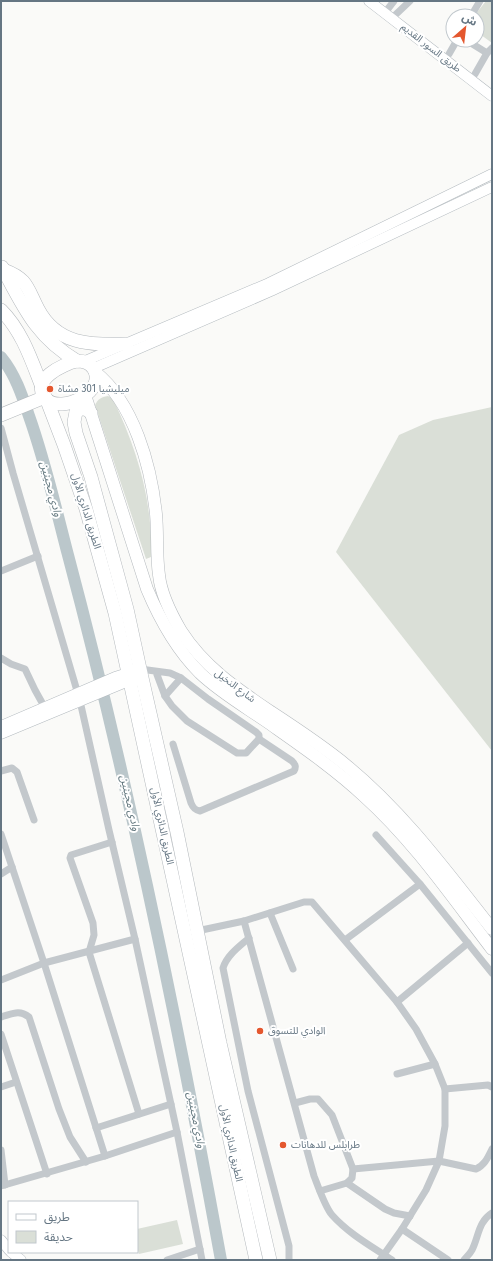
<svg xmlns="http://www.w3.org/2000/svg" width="493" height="1261" viewBox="0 0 493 1261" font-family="'Fira Sans','Noto Sans Arabic',sans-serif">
<rect width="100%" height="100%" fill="#fafaf8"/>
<g fill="#dadfd7">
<path d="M486,1H492V43L477,32V16H474Z"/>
<path d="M108,396L113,399C137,449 153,501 151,557L146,559L95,405C98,399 101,397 108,396Z"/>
<path d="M492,407V751L336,552L399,435L433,420Z"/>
<path d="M177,1220L183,1244L139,1254L137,1247V1229Z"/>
</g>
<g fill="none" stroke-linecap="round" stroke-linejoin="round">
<path stroke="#bbc7cb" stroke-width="12" d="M1,357C15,374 22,395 29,416C45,461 56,509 68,555C130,788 178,1023 221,1260"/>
<defs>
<g id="secondary">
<path d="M369,1L492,96"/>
<path d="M85,361L269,283L492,174"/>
<path d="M94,368L271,291L492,187"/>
<path d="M1,726L115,677L134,671"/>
<path d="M1,734L136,678"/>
<path d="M1,1240L9,1250"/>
<path d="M11,1252L21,1260"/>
</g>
<g id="primary">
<path d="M95,372C134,403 151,466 156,514C158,534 156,555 159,575C161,595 171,614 181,631C204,667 237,689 271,712C297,729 323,746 347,766C404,813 447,872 492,929"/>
<path d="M85,395L147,589C160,620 176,649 200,673C220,692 244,706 266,721C300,745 334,768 364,796C414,841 452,897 492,949"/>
</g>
<g id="highway">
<path d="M2,267C23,306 36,337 77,361"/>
<path d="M4,270C28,279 27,288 38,309C57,345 90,345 126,344"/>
<path d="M1,310C22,331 31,359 42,387"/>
<path d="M77,361C83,361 89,362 93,368C109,390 62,415 46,399C29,380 63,364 77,361Z"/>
<path d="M83,397L76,412L74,422L76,433L91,477L127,609L140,669L177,832L220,1043L270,1260"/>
<path d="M46,398L64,445L86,509L115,613L256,1260"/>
<path d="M76,412C81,408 86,408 91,413"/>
<path d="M1,415L45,397"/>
</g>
</defs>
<use href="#secondary" stroke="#b3babf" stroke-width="11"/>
<use href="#primary" stroke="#b5babe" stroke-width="13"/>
<use href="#highway" stroke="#b4b9bd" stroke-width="14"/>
<g stroke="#c3c8cc" stroke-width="7">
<path d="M387,10L394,1"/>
<path d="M471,16L480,1"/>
<path d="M392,18L410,1"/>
<path d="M466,40L487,53"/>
<path d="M449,54L457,40"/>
<path d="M475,74L487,53L492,48"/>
<path d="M1,428L13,473L80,701L109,830L135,939L177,1132L202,1260"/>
<path d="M1,571L38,556"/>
<path d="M1,658L11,664L25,669L35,690L45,708"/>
<path d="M140,669L170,673L181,678L208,699L256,732L259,735V739L246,753H237L187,721L172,706L165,696L156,672"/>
<path d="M165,696L181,678"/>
<path d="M173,744L191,803C193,808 195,810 200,811L294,771C296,767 296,765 292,761L259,739"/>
<path d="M1,771L12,768L17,772L34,820"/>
<path d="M1,834L44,963L105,1156"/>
<path d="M376,835L420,884L492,973"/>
<path d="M112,842L71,855L70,858L93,923L94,935L89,952L139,1114"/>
<path d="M1,874L12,867"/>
<path d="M270,913L293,969"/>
<path d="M244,921L314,1176C318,1186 325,1207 332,1215C349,1234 371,1246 392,1260"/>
<path d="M197,931L244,921L304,902H312L397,1002L416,1029L435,1064L445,1089V1126L439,1161L426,1190L402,1229L380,1260"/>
<path d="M249,938C240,946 227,955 223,968L248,1091L289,1246V1260"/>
<path d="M345,940L420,884"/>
<path d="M1,980L44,963L135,939"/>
<path d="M397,1002L468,943"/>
<path d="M1,1017C12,1014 19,1009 29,1017L59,1109L70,1137L86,1162"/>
<path d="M1,1034L47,1174"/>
<path d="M397,1074L435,1064"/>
<path d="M1,1087L16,1082"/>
<path d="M445,1089L488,1085L492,1087"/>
<path d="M295,1103L310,1099H318L332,1115L353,1169L352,1178L347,1183L320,1191"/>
<path d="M96,1128L171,1104"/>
<path d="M1,1150L5,1185"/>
<path d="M353,1169L439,1161L476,1169C485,1165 488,1157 492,1149"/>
<path d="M347,1183L385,1209L394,1213L410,1216"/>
<path d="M1,1186L105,1156L177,1132"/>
<path d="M402,1229L448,1260"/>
<path d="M167,1260L200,1249"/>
<path d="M464,1260C466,1257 470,1254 472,1250C479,1236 478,1222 492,1213"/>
</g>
<use href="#secondary" stroke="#fff" stroke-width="10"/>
<use href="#primary" stroke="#fff" stroke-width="12"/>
<use href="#highway" stroke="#fff" stroke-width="13"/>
</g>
<g fill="#e4572e" stroke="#fff" stroke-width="1.5">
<circle cx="50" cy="389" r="4"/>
<circle cx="260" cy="1031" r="4"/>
<circle cx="283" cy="1145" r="4"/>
</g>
<g text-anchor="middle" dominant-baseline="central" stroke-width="4" stroke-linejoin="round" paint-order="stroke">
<g font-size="10" fill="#657683" stroke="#fff">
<text transform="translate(431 48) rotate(38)">طريق السور القديم</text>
<text transform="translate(86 511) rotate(73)">الطريق الدائري الأول</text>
<text transform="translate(235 686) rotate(37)">شارع النخيل</text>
<text transform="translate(162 826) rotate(78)">الطريق الدائري الأول</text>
<text transform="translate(231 1143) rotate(78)">الطريق الدائري الأول</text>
</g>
<g font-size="10" fill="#657683" stroke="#fff" text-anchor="start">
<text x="58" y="389">ميليشيا 301 مشاة</text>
<text x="268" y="1031">الوادي للتسوق</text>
<text x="291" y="1145">طرابلس للدهانات</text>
</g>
<g font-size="11" font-style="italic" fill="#60757c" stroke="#fff">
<text transform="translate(51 489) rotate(75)">وادي مجينين</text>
<text transform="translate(130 803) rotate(77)">وادي مجينين</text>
<text transform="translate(196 1120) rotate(79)">وادي مجينين</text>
</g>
</g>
<rect width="493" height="1261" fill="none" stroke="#657683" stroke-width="4"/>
<rect x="8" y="1201" width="130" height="52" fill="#ffffff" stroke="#c1c8cd"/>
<rect x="16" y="1214" width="20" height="6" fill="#ffffff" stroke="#c1c8cd"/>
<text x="44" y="1221" font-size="12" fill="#657683">طريق</text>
<rect x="16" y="1231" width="20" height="12" fill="#dadfd7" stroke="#c1c8cd"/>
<text x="44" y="1241" font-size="12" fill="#657683">حديقة</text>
<g transform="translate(465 28) rotate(28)"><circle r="19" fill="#ffffff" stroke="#c1c8cd"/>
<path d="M0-3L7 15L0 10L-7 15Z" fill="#e4572e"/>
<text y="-6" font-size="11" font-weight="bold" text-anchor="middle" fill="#657683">ش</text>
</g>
</svg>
